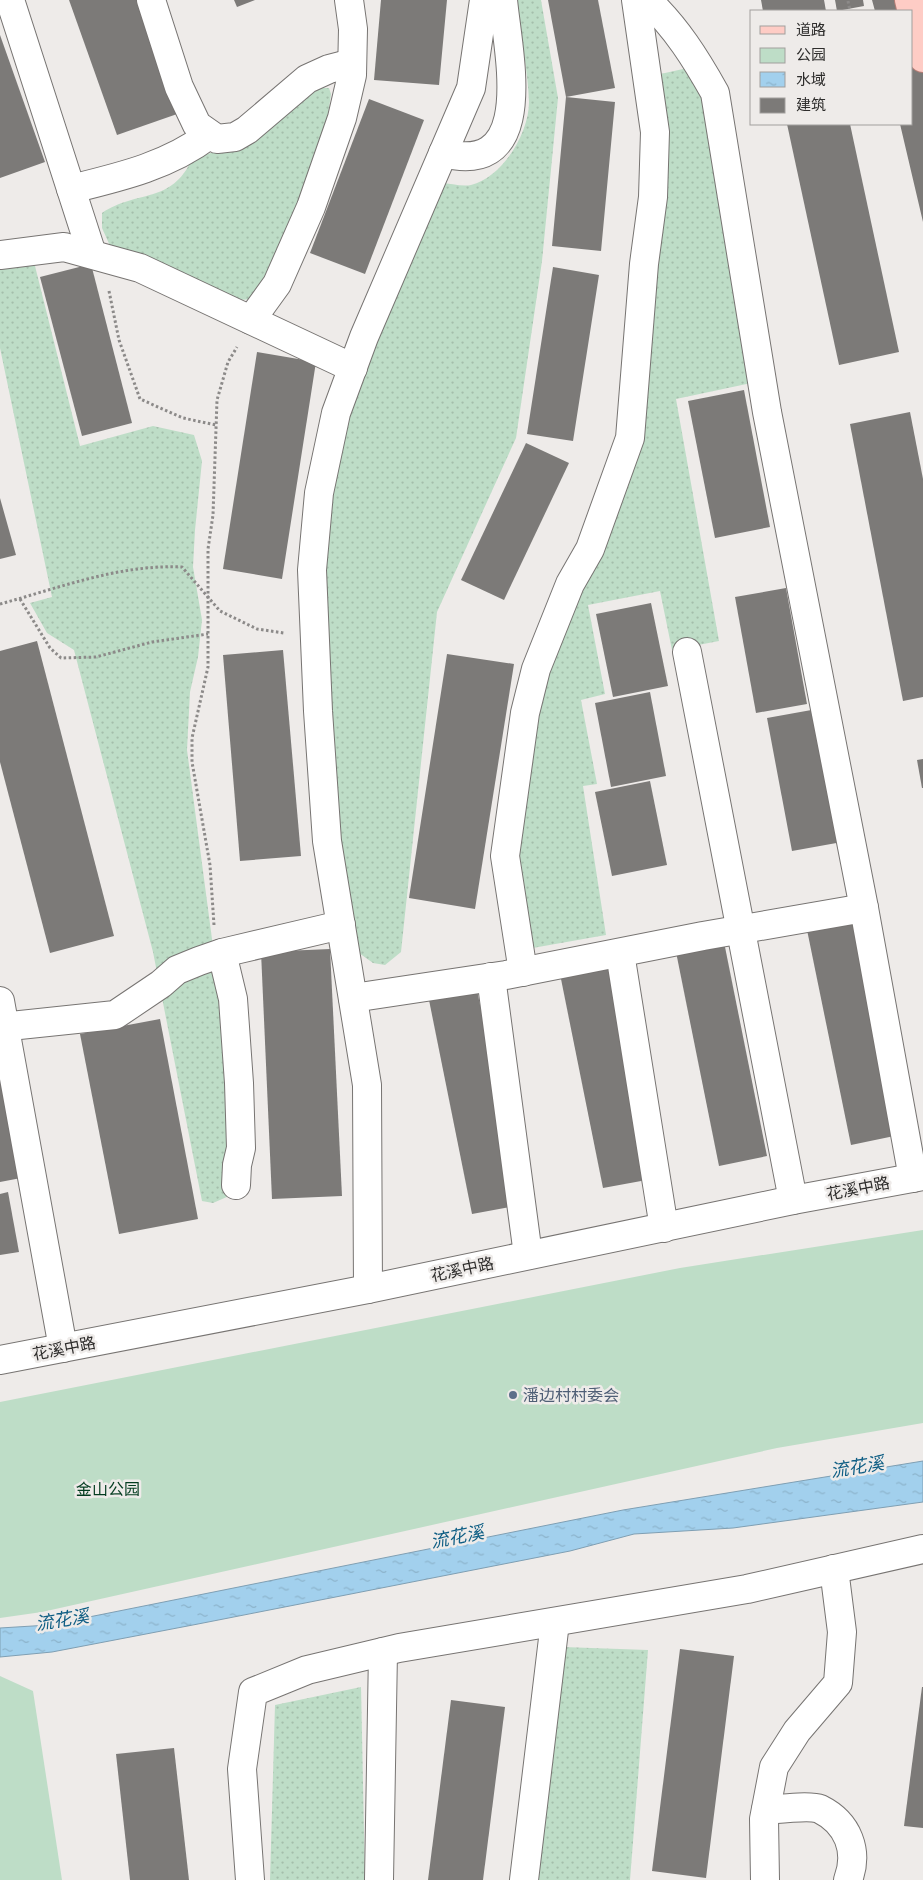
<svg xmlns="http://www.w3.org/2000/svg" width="923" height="1880" viewBox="0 0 923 1880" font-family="'Open Sans','Noto Sans SC',sans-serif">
<defs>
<pattern id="grass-dots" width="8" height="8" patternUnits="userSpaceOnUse" patternTransform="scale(1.25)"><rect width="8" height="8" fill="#beddc7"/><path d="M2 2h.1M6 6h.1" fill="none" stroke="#a4beab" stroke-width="1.8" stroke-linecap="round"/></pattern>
<pattern id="water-ripples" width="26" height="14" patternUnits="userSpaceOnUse" patternTransform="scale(1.25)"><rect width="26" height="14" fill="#a2d0ed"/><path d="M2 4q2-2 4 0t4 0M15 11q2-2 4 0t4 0" fill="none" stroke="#8cb3cb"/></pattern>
</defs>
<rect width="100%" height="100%" fill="#eeebe9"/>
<g fill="url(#grass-dots)">
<path d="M516,0H541L558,98L542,261L516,438L437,612L401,952L385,965L373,963L359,953L336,838L320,568L342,415L441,183C450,183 462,187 471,185C503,177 529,133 529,102C528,69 520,33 516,0Z"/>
<path d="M692,67L708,94L756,382L676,399L719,641L672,650L660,591L588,605L605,694L581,700L597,784L583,786L606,935L527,949L513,854L532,711L624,482L656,75Z"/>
<path d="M316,88H329L331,94L324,143L262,286L253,299L239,300L111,248L102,228V213C138,189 171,205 192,159L233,146Z"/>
<path d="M33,258L80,446L153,426L194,435L202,461L195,530L193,567L202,620L198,657L190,692L187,750L226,1045L229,1196L213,1203L202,1201L153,952L74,650L47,633L30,603L52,597L0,348V263Z"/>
<path d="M563,1647L648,1650L630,1880H534Z"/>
<path d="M361,1687L365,1880H270L275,1705Z"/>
</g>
<g fill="#beddc7">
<path d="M923,1230V1423L777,1448L42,1612L0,1618V1402L680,1268Z"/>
<path d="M0,1676L33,1691L62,1880H0Z"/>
</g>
<path fill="url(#water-ripples)" stroke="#7f9fb3" d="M923,1461V1502L733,1528L634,1534L570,1551L198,1624L52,1652L0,1657V1628L49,1625L623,1510Z"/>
<g fill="#7c7a78">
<path d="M69,0H140L180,113L117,135Z"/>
<path d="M234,0H255L237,7Z"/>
<path d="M381,0H447L439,85L374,80Z"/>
<path d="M548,0H598L615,88L566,97Z"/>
<path d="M761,0H824L826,11H763Z"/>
<path d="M835,0H863L864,6L837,11Z"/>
<path d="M872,0H923V222L900,124H912V11H875Z"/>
<path d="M0,35L45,162L0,178Z"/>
<path d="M566,97L615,102L601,251L552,246Z"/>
<path d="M369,99L424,120L365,274L310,253Z"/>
<path d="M787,124H850L899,352L839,365Z"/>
<path d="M91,264L132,423L82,436L40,277Z"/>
<path d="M553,267L599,275L573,441L527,434Z"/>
<path d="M257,352L316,362L282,579L223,569Z"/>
<path d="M744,390L770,527L715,538L688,401Z"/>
<path d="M910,412L923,479V697L903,701L850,424Z"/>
<path d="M526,443L569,463L504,600L461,580Z"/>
<path d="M0,498L16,555L0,559Z"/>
<path d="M786,588L807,704L756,713L735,597Z"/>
<path d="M651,603L668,686L613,697L596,614Z"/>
<path d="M37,641L114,936L50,953L0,762V651Z"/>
<path d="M283,650L301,856L240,861L223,655Z"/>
<path d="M447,654L514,664L475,909L409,898Z"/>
<path d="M650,692L666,776L611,787L595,703Z"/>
<path d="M817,709L842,842L792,851L767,718Z"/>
<path d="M923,759V788H922L917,760Z"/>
<path d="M650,781L667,865L612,876L595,792Z"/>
<path d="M855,916L899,1135L851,1145L806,925Z"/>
<path d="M723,937L767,1156L719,1166L675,947Z"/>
<path d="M330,949L342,1196L272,1199L261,952Z"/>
<path d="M607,959L652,1179L603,1188L559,969Z"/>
<path d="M476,985L520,1205L472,1214L428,995Z"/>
<path d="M160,1019L198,1219L119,1234L80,1034Z"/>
<path d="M0,1080L21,1178L0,1182Z"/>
<path d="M8,1192L19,1252L0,1255V1194Z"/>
<path d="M680,1649L734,1656L706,1878L652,1871Z"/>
<path d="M922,1687H923V1828L904,1826Z"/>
<path d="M451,1700L505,1707L483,1880H428Z"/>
<path d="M174,1748L189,1880H130L116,1754Z"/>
</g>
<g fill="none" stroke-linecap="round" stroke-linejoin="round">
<defs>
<g id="minor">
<path d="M151,0L179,87L197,125L217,139L235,137L247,130L307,79L329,69L352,63"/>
<path d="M647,0C676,27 696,59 715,93L767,412L864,908L913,1178"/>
<path d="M11,3L92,254"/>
<path d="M443,153C538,178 508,53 503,0"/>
<path d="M71,189C120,177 168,166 209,135"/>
<path d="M0,255L64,247L140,268L353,368"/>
<path d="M251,320L277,284L311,207L342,118L352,75L353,29L349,0"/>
<path d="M687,652L793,1200"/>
<path d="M222,953L233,999L239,1083L241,1148L237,1165L236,1185"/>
<path d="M620,953L664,1228"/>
<path d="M523,972L505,856L525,713L536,669L570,584L590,549L630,438L644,264L653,197L655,132L636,0"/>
<path d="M491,977L528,1255"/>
<path d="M353,998L506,975L703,936L864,908"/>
<path d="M0,1001L63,1348"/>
<path d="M0,1027L115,1015L161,984L177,970L199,961L222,953L341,925"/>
<path d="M368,1289L367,1085L327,841L318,711L312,570L319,493L336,413L364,337L471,88L484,0"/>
<path d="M0,1360L368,1289L793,1200L923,1176"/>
<path d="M766,1810C778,1809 810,1805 820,1809C848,1823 859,1851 848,1880"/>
<path d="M250,1880L242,1769L253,1692L307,1670L399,1648L747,1589L923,1549"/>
<path d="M379,1880L383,1652"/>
<path d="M524,1880L555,1622"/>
<path d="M765,1880L764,1819L774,1767L797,1731L838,1683L842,1632L834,1569"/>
</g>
<path id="major" d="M909,0L923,58"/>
</defs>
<use href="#minor" stroke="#777472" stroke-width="30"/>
<use href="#major" stroke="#b57e76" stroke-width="30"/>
<g stroke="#8c8a89" stroke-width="3" stroke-dasharray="2.5 2.5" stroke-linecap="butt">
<path d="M848,1L850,11"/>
<path d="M109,291L119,340L140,399L183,418L216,425"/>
<path d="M20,599L50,648L61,658L96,657L152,642L208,634"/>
<path d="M0,604C59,588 120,564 182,567L220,611L257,629L284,633"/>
<path d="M214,925L210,865L192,762V738L208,667V549L213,515L217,400L228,362L237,347"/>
</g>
<use href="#minor" stroke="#fff" stroke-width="28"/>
<use href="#major" stroke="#feccc5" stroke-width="28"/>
</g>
<circle fill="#5c6f8a" stroke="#eeebe9" stroke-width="2" cx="513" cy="1395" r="5"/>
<g text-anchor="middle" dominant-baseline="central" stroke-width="5" stroke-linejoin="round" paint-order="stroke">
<g font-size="16" fill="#2e2d2c" stroke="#eeebe9">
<text transform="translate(858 1188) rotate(-11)">花溪中路</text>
<text transform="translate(462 1269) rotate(-12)">花溪中路</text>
<text transform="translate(64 1348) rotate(-11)">花溪中路</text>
</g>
<g font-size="16" fill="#4e5e75" stroke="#eeebe9" text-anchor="start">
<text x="523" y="1395">潘边村村委会</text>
</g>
<g font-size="16" fill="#043c20" stroke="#eeebe9">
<text x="108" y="1489">金山公园</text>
</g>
<g font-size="18" font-style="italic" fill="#0f5e84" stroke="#eeebe9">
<text transform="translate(857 1466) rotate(-9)">流花溪</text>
<text transform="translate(457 1536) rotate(-11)">流花溪</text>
<text transform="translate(62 1619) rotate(-9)">流花溪</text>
</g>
</g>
<rect x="750" y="10" width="162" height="115" fill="#eeebe9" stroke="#a19f9d"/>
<rect x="760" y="26" width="25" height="8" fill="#feccc5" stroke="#a19f9d"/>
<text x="796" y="35" font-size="15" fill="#2e2d2c">道路</text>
<rect x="760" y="48" width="25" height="15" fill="#beddc7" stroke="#a19f9d"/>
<text x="796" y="60" font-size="15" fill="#2e2d2c">公园</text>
<rect x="760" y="72" width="25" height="15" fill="url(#water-ripples)" stroke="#a19f9d"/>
<text x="796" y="85" font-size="15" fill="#2e2d2c">水域</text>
<rect x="760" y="98" width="25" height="15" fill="#7c7a78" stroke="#a19f9d"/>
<text x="796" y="110" font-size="15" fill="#2e2d2c">建筑</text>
</svg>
